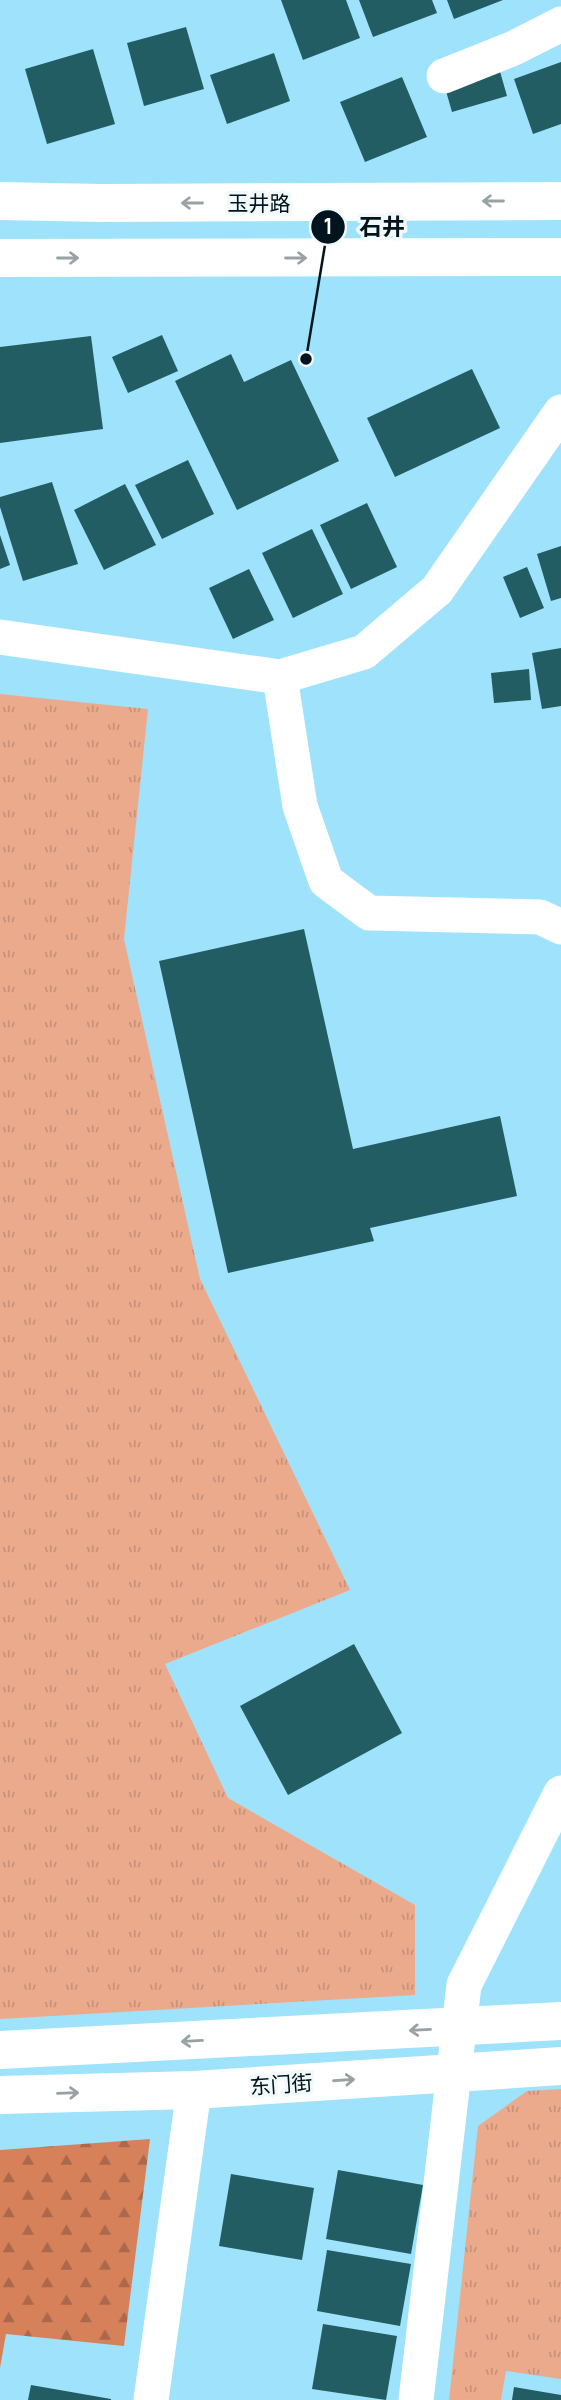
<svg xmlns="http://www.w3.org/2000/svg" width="561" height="2400" viewBox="0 0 561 2400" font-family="Manrope,'Noto Sans SC',sans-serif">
<defs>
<pattern id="grass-tufts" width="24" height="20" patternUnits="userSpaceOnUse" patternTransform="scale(1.75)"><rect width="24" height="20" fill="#ecaa8d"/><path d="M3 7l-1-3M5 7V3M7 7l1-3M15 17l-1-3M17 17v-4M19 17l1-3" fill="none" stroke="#c99179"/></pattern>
<pattern id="forest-firs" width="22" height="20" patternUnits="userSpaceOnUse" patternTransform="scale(1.75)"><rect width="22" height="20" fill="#d7815b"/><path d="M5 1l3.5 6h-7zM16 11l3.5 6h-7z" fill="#ac684b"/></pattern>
</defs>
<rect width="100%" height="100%" fill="#9fe2fc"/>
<g fill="url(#grass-tufts)">
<path d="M0,694L148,709L124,939L200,1279L350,1590L165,1664L228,1798L415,1905V1995L0,2019Z"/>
<path d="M561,2089V2379L506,2371L501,2400H449L478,2126L527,2091Z"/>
</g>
<path fill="url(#forest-firs)" d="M150,2139L124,2346L6,2334L0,2368V2150Z"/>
<g fill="#215d63">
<path d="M281,0H346L360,38L303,60Z"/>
<path d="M359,0H432L437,13L373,37Z"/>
<path d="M447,0H503L454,19Z"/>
<path d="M186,27L204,89L144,106L127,43Z"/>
<path d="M93,49L115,124L47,144L25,69Z"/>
<path d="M274,53L290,101L227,124L210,75Z"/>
<path d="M561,62V124L533,134L514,79Z"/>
<path d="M499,68L507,96L452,112L444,84Z"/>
<path d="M402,77L427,137L365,162L340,102Z"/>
<path d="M162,335L178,371L128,393L112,357Z"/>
<path d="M91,336L103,429L0,443V347Z"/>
<path d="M231,354L244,382L291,360L339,461L237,510L175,381Z"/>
<path d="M472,369L500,428L395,477L367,418Z"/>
<path d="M188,460L214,514L162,539L135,485Z"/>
<path d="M52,482L78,564L23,581L0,507V497Z"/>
<path d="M125,484L156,545L104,570L74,510Z"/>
<path d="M367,503L397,567L351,589L320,525Z"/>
<path d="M312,529L343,594L293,618L262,553Z"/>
<path d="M0,535L10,565L0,569Z"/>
<path d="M561,546V598L551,601L537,554Z"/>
<path d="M527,567L544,608L520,618L503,577Z"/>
<path d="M249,569L274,620L233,639L209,588Z"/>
<path d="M561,648V706L542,709L532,653Z"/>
<path d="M529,669L531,700L494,703L491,673Z"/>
<path d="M304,929L353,1149L500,1116L517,1196L370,1228L374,1241L228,1273L159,961Z"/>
<path d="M354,1644L402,1733L288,1795L240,1706Z"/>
<path d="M338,2170L423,2185L411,2254L326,2239Z"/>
<path d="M231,2174L314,2188L302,2260L219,2246Z"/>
<path d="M327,2250L411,2264L400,2326L317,2311Z"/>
<path d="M323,2324L397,2336L386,2400L312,2389Z"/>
<path d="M31,2385L111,2399V2400H28Z"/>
<path d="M514,2387L561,2395V2400H512Z"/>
</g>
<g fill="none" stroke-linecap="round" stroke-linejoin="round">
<g stroke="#fff" stroke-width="35">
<path d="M444,76L514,48L561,24"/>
<path d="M0,637L280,677L364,652L437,590L561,412"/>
<path d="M280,677L300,806L326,881L369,913L540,917L561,927"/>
<path d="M151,2400L194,2090"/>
<path d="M416,2400L464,1985L561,1793"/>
</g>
<g stroke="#fff" stroke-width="38">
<path d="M0,201L102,203L561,201"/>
<path d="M0,258L561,257"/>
<path d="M0,2050L561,2021"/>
<path d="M0,2095L194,2090L561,2066"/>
</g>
</g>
<defs><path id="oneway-shaft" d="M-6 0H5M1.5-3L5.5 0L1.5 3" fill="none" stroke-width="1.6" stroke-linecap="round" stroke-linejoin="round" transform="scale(1.75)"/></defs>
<g stroke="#99a1a5">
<use href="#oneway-shaft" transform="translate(493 201) rotate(180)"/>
<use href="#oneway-shaft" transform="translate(192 203) rotate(180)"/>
<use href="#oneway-shaft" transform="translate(68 258)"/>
<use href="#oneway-shaft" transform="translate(296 258)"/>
<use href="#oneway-shaft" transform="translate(420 2030) rotate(177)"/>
<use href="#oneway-shaft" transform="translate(192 2041) rotate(177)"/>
<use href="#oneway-shaft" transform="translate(344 2080) rotate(-4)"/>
<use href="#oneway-shaft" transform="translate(68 2093) rotate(-2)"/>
</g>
<g text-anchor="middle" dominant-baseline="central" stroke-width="7" stroke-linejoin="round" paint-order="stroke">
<g font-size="21" fill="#00141d" stroke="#f2f9fb">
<text x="259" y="203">玉井路</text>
<text transform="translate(281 2084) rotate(-4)">东门街</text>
</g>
</g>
<path fill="none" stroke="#00141d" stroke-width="2.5" d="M306 359L328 227"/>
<g fill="#00141d" stroke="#f2f9fb" stroke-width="2.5">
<circle cx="306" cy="359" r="7"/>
<circle cx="328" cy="227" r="18"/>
</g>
<g font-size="21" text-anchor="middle" font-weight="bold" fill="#fff">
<text x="328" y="234">1</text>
</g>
<g font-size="23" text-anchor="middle" font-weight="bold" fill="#00141d" stroke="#f2f9fb" stroke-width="7" stroke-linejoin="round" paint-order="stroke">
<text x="382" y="235">石井</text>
</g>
</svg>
